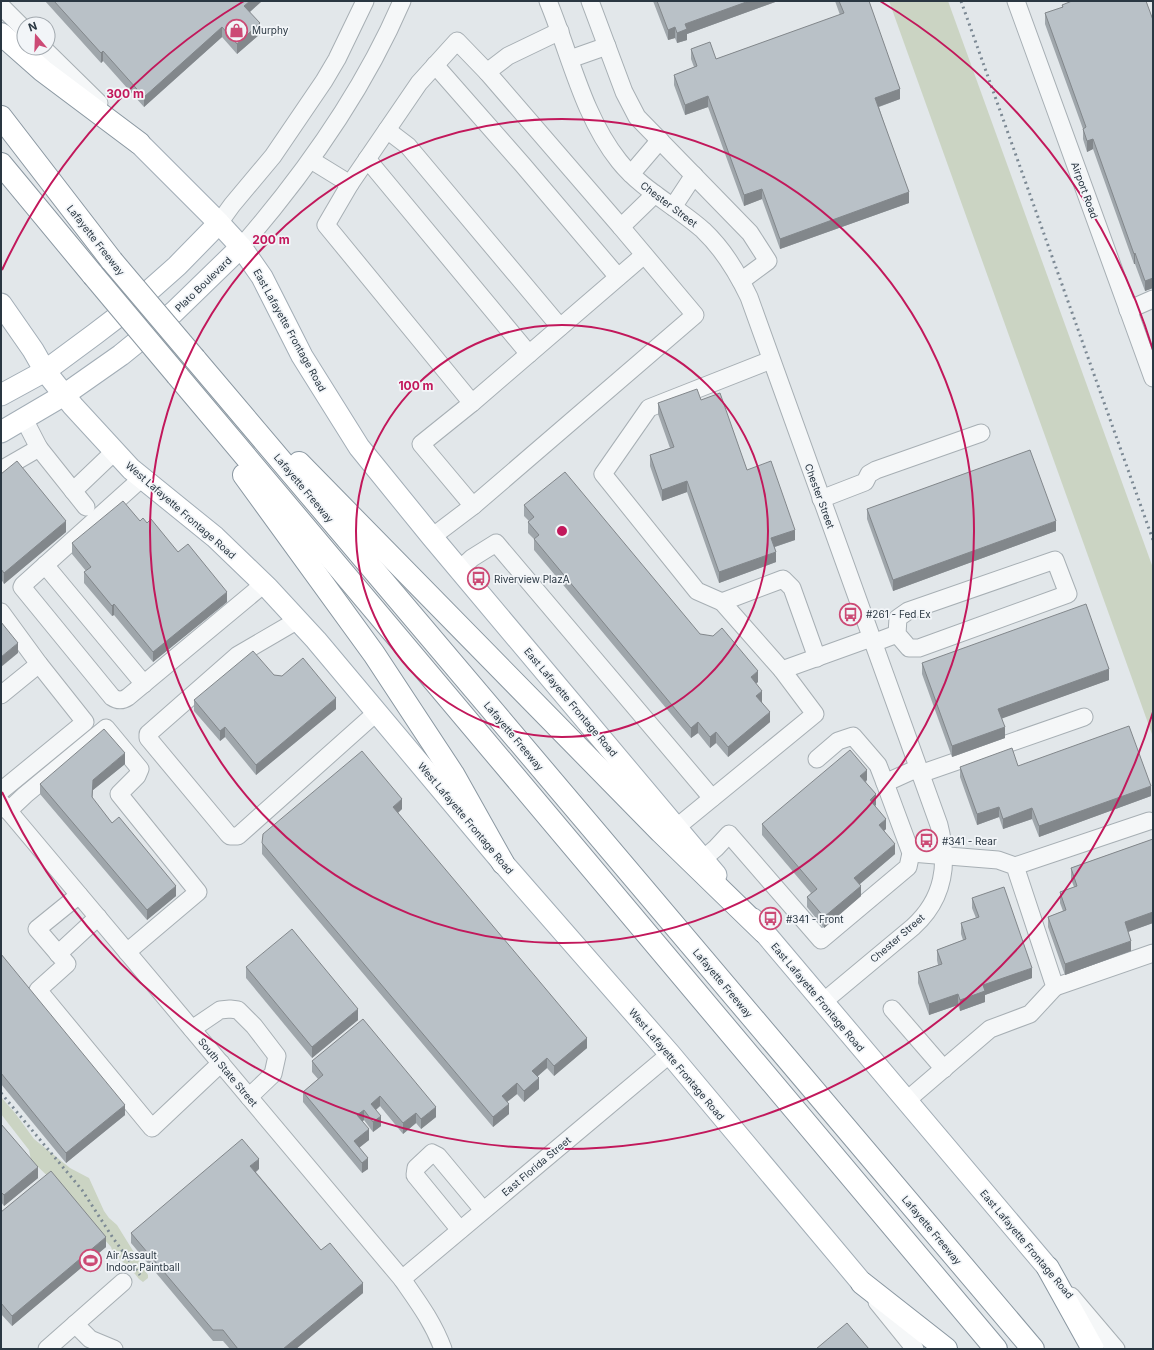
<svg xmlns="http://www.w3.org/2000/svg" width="1154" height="1350" viewBox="0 0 1154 1350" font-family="Inter,sans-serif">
<rect width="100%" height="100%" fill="#e2e7ea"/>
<g fill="#cbd4c3">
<path d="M889,1H948L1153,568V737Z"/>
<path d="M1,1097L15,1113L34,1139L70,1168L89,1178L104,1211L109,1218L117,1225L148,1275V1278L143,1282L139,1279L135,1274L113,1252L111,1247L65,1193L31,1160L29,1150L1,1114Z"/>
</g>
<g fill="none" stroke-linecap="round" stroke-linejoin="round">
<defs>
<g id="minor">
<path d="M548,1C570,54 583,116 619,161C642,190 676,206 703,230C724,250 737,272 749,297L939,825C949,864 944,899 913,927L823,1002"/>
<path d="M590,1L624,92L637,117L750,233L768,261L741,281"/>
<path d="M1016,1L1153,378"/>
<path d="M1,6L24,29"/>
<path d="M43,48L99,103"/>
<path d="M570,59L607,46"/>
<path d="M435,65L522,164L618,277"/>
<path d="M487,72L621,227L655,194"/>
<path d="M387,130L408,146L560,327"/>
<path d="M367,159L529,354"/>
<path d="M311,160L350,184L326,225L472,403L421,444L473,506L695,315L621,227"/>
<path d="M631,174L660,140"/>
<path d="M350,184L419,83L457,41L487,72L508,56L560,31"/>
<path d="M673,207L694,175"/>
<path d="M219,223L232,205L273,156L324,81L337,59L365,1"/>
<path d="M241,247C306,172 363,92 402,1"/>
<path d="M1128,310L1153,299"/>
<path d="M771,360L649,408L603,474L697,591L722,602L782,670"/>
<path d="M472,403L644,255"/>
<path d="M24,419L39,448"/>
<path d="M1,470L39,448L86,507"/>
<path d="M142,478L23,585L22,587L112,697C118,701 122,701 128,697L264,584"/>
<path d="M73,491L115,451"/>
<path d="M821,499L865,482L869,474L876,470L981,433"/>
<path d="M432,537L473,506"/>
<path d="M45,565L144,684"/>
<path d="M459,570L472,558L496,543L712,798"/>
<path d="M722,602L783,579L792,588L817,658"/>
<path d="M1,612L39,664L85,722L1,791"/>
<path d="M298,620L238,655L148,734V738L228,834L230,836H238L377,712"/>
<path d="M873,643L897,634L909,648H919L1068,594L1055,560L908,611L898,618L897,634"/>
<path d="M1,695L39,664"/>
<path d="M817,759L838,741L853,736L878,765L885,783L918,768"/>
<path d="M920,774L1084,717"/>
<path d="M1,802L402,1279C418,1302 433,1322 443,1349"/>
<path d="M8,811L25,795L106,728L140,769L137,776L119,794L198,892L127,952"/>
<path d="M666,836L815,714L782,670L871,638"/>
<path d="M703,859L716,848L729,834L821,940L908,867L911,853L885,783"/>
<path d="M1015,866L1149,821"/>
<path d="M79,895L37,929L67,964L38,990L152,1128L221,1063"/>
<path d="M58,954L98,917"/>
<path d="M1055,987L1153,953"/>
<path d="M892,1009L944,1069"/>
<path d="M192,1029L220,1010L230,1009L238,1010L254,1026L277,1056L273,1074L249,1097"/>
<path d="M906,1101L990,1029L1030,1014L1055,987L1015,866L998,860L911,853"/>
<path d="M460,1230L415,1175L416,1168L432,1153L438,1156L483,1210"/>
<path d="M402,1279L670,1054"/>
<path d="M1071,1296L1116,1349"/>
<path d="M877,1302L915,1349"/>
<path d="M75,1324L90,1339L114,1349"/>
<path d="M47,1349L123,1282"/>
</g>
<g id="major">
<path d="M139,143L219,223L241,247L262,277L302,356L359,447L432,537L716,875"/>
<path d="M1,304L33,350L45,371L73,406L131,469L215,537L268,588L316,640L503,863L670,1054L862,1283"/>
<path d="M1,395L45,371L95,334L133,305L177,266L219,223"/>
<path d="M1,432L64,395L121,355L174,312L241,247"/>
<path d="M753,919L1048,1268"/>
</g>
<g id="highway">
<path d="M1,34L43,71L139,143"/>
<path d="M1,117L112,261"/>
<path d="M1,164L93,275"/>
<path d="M195,359L1033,1349"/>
<path d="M177,375L996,1349"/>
<path d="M299,463L661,832L764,932"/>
<path d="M244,475L374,654L453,774L503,863"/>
<path d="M1048,1268L1093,1349"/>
<path d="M862,1283L946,1349"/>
</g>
</defs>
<use href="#minor" stroke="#a7afb4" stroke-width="19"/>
<use href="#major" stroke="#a2adb6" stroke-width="23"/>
<use href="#highway" stroke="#8a97a1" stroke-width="24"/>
<use href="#minor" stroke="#f5f7f8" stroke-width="17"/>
<use href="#major" stroke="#fff" stroke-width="21"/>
<use href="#highway" stroke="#fff" stroke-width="22"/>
<g stroke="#7c8994" stroke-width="3" stroke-dasharray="2 4" stroke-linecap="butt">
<path d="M961,1L1153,540"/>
<path d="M1,1093L82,1190L113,1238L140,1275"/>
</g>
<defs>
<g id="highway-bridge">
<path d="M112,261L195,359"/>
<path d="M93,275L177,375"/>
</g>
</defs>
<use href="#highway-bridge" stroke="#8a97a1" stroke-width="24" stroke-linecap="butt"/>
<use href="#highway-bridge" stroke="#fff" stroke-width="22"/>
</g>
<g fill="#9fa6ab">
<path d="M45,1H262L250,12L260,34L237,54L222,37L144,107L103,61L101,63Z"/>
<path d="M653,1H778L687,34V40L677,43L675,38L668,40Z"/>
<path d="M835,1H869L900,99L879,107L909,203L780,249L762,199L744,206L708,107L685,115L674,85V75L694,67L691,59V49L716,59L840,15Z"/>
<path d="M1062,5L1153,20V288L1145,291L1135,264H1134L1093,149L1087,152L1083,139V129L1045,24V13L1062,8Z"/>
<path d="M701,400L747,470L795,540L775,547L776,562L719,583L687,492L662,501L650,466V455L670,448L658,414V403Z"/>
<path d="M1,474L66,532L4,584L1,579Z"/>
<path d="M524,505L700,634L758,682L756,683L762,702L770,722L728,757L716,743L710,748L698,733L691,738L534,550V539L528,533V522L529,521L524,516Z"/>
<path d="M867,509L1056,531L893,591L867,519Z"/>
<path d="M140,521L147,523L178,552L227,602L153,662L114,615L112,616L84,583V572L86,571L72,554V543Z"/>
<path d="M922,663L1109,680L1002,718L1005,738L952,757L922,674Z"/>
<path d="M274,675L336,709L256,775L225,737L220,741L194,711V700Z"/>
<path d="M125,764L93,790L92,798L112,823L176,896L147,920L40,794V784Z"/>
<path d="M1018,766L1151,796L1039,837L1032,819L1003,829L999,817L977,825L960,777V767Z"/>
<path d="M867,780L866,782L876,805L875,806L886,829L884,831L895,854L860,884L861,896L824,928L807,907V897L811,893L762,835V824Z"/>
<path d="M402,809L398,813L587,1048L554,1076L547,1068L537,1077L539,1089L524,1102L517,1094L507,1102L509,1114L493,1127L262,854V843Z"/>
<path d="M1153,839V923L1128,932L1131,951L1065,975L1048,927V917L1063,911L1060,903V892L1074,887L1071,879V868Z"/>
<path d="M972,898L1032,978L985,995V1002L960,1011L958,1005L929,1015L918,983V972L938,965L937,960V950L963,940L961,934V923L976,918L972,908Z"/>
<path d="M1,954L125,1115L66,1163L1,1084Z"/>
<path d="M246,967L358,1020L312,1058L246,978Z"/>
<path d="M312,1061L436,1117L421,1129L416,1123L403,1134L380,1106L376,1110L381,1126L373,1132L364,1120L362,1121L369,1140L359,1147L368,1169L362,1173L303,1102V1092L318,1079L312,1072Z"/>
<path d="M1,1124L38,1178L4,1206L1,1202Z"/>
<path d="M259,1169L256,1172L321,1250L363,1293L296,1349H230L223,1341H213L131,1243V1233Z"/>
<path d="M1,1212L106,1247L12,1326L1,1314Z"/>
</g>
<g fill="#82878b">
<path d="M250,1H262L244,17V6Z"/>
<path d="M749,1H778L687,34V40L677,43V33L685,24Z"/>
<path d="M260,23V34L237,54V44Z"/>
<path d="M222,27V37L144,107V97Z"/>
<path d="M675,27V38L668,40V30Z"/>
<path d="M103,51V61L101,63V53Z"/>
<path d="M900,89V99L875,108V98Z"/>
<path d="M708,96V107L685,115V105Z"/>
<path d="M1093,139V149L1087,152V141Z"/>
<path d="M762,189V199L744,206V195Z"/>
<path d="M909,192V203L780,249V239Z"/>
<path d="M1135,253V264H1134V254Z"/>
<path d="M1153,278V288L1145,291V281Z"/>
<path d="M687,481V492L662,501V490Z"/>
<path d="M66,521V532L4,584V573Z"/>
<path d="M1056,521V531L893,591V580Z"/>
<path d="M795,530V540L771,548V538Z"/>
<path d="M776,552V562L719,583V572Z"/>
<path d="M227,592V602L153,662V652Z"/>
<path d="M114,604V615L112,616V606Z"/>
<path d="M18,643V653L1,667V657Z"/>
<path d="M1109,669V680L998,720V709Z"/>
<path d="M758,671V682L751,688V677Z"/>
<path d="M762,691V702L756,706V696Z"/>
<path d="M336,698V709L256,775V765Z"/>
<path d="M770,712V722L728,757V747Z"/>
<path d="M698,722V733L691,738V728Z"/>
<path d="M225,727V737L220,741V731Z"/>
<path d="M1005,727V738L952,757V746Z"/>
<path d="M716,732V743L710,748V737Z"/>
<path d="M125,753V764L93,790L92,807L93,780Z"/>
<path d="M867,770V780L860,786V776Z"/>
<path d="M1151,786V796L1039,837V826Z"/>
<path d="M876,794V805L870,810V800Z"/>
<path d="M402,799V809L393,817V807Z"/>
<path d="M999,807V817L977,825V814Z"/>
<path d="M1032,808V819L1003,829V819Z"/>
<path d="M886,819V829L879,835V825Z"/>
<path d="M895,844V854L854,889V878Z"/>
<path d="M176,886V896L147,920V910Z"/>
<path d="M861,886V896L824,928V917Z"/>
<path d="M1153,912V923L1125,933V922Z"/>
<path d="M1131,941V951L1065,975V964Z"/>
<path d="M1032,968V978L985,995V1002L960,1011V1000L983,985Z"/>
<path d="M958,994V1005L929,1015V1004Z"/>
<path d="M358,1009V1020L312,1058V1047Z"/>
<path d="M587,1038V1048L554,1076V1066Z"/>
<path d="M547,1058V1068L532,1081V1071Z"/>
<path d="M539,1078V1089L524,1102V1091Z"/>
<path d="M517,1083V1094L502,1106V1096Z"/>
<path d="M380,1096V1106L371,1114V1104Z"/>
<path d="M509,1104V1114L493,1127V1117Z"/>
<path d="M125,1105V1115L66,1163V1153Z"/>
<path d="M436,1107V1117L421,1129V1119Z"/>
<path d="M364,1110V1120L357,1126V1115Z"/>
<path d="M416,1113V1123L403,1134V1123Z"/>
<path d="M381,1116V1126L373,1132V1122Z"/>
<path d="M369,1129V1140L354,1152V1141Z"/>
<path d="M368,1158V1169L362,1173V1163Z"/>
<path d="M259,1159V1169L250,1176V1166Z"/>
<path d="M38,1167V1178L4,1206V1195Z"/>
<path d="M106,1237V1247L12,1326V1316Z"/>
<path d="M363,1283V1293L296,1349H283Z"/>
</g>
<g fill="#b9c1c7" stroke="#82878b">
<path d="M54,1H250L244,6L260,23L237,44L222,27L144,97L103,51L101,53Z"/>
<path d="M657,1H749L685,24L687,29L677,33L675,27L668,30Z"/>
<path d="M839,1H869L900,89L875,98L909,192L780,239L762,189L744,195L708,96L685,105L674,75L697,66L691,49L710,42L716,59L844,13Z"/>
<path d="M1072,1H1146L1153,20V278L1145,281L1135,253L1134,254L1093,139L1087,141L1083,129L1086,127L1045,13L1063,7L1062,5Z"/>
<path d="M697,389L701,400L720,393L747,470L771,461L795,530L771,538L776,552L719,572L687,481L662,490L650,455L674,447L658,403Z"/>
<path d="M1030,450L1056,521L893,580L867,509Z"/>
<path d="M17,461L66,521L4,573L1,569V474Z"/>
<path d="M565,472L700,634L713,636L722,628L758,671L751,677L762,691L756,696L770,712L728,747L716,732L710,737L698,722L691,728L534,539L539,535L528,522L534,517L524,505Z"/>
<path d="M123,501L140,521L143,518L147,523L151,519L178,552L188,544L227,592L153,652L114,604L112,606L84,572L91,567L72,543Z"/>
<path d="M1086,604L1109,669L998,709L1005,727L952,746L922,663Z"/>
<path d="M1,622L18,643L1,657Z"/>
<path d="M253,651L274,675L282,676L303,658L336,698L256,765L225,727L220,731L194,700Z"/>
<path d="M1129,726L1151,786L1039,826L1032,808L1003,819L999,807L977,814L960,767L1012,748L1018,766Z"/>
<path d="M104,729L125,753L93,780L92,797L112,823L119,817L176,886L147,910L40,784Z"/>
<path d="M850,750L867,770L860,776L876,794L870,800L886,819L879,825L895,844L854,878L861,886L824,917L807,897L817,889L762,824Z"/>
<path d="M362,751L402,799L393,807L587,1038L554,1066L547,1058L532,1071L539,1078L524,1091L517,1083L502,1096L509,1104L493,1117L262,843L263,834Z"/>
<path d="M1153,839V912L1125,922L1131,941L1065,964L1048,917L1066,910L1060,892L1077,886L1071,868Z"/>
<path d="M1004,887L1032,968L983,985L985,991L960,1000L958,994L929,1004L918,972L942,964L937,950L966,939L961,923L979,917L972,898Z"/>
<path d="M292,929L358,1009L312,1047L246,967Z"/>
<path d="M1,954L125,1105L66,1153L1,1073Z"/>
<path d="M363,1019L436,1107L421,1119L416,1113L403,1123L380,1096L371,1104L381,1116L373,1122L364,1110L357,1115L369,1129L354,1141L368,1158L362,1163L303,1092L323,1075L312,1061Z"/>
<path d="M1,1124L38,1167L4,1195L1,1192Z"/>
<path d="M242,1139L259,1159L250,1166L321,1250L330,1243L363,1283L283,1349H238L223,1330H213L131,1233Z"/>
<path d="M51,1171L106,1237L12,1316L1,1303V1212Z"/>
<path d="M847,1323L869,1349H816Z"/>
</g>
<g fill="none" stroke="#c2185b" stroke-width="2">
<circle cx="562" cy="531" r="206"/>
<circle cx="562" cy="531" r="412"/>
<path d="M1153 712A618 618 0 0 1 2 792M2 270A618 618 0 0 1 244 1M880 1A618 618 0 0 1 1153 350"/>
</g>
<defs>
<symbol id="shop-ring" viewBox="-11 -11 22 22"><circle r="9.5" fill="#f2f5f8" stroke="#cc4a75" stroke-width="1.5"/><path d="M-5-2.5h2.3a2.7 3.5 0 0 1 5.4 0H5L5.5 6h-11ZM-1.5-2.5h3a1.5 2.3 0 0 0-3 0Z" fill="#cc4a75"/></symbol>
<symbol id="bus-ring" viewBox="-11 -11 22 22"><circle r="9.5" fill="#f2f5f8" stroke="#cc4a75" stroke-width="1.5"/><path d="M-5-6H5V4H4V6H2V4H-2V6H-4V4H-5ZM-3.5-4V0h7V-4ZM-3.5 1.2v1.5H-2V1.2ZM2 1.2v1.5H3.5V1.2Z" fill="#cc4a75"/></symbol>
<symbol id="stadium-ring" viewBox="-11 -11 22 22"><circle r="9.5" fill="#f2f5f8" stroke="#cc4a75" stroke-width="1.5"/><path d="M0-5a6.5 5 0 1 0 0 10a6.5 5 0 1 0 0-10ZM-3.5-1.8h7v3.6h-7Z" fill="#cc4a75"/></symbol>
</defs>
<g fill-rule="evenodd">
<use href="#shop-ring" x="224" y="18" width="25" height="25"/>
<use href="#bus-ring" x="466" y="566" width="25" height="25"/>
<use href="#bus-ring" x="838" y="602" width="25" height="25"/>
<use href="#bus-ring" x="914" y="828" width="25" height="25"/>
<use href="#bus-ring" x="758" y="906" width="25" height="25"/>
<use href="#stadium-ring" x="78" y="1248" width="25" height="25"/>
</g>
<g text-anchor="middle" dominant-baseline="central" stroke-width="3.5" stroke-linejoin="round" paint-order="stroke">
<g font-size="10" fill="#2a3742" stroke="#f2f5f8" text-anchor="start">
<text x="252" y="30">Murphy</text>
<text x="494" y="579">Riverview PlazA</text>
<text x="866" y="614">#261 - Fed Ex</text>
<text x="942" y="841">#341 - Rear</text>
<text x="786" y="919">#341 - Front</text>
<text x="106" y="1255">Air Assault<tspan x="106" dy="12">Indoor Paintball</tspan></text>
</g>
<g font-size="10" fill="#2a3742" stroke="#f2f5f8">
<text transform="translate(1085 190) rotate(70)">Airport Road</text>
<text transform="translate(669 204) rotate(37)">Chester Street</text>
<text transform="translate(96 240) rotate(52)">Lafayette Freeway</text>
<text transform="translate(203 284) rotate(-44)">Plato Boulevard</text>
<text transform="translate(290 330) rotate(61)">East Lafayette Frontage Road</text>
<text transform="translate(304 488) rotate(50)">Lafayette Freeway</text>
<text transform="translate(820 496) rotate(70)">Chester Street</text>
<text transform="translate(181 510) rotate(41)">West Lafayette Frontage Road</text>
<text transform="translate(571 702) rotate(50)">East Lafayette Frontage Road</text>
<text transform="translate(514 736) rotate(50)">Lafayette Freeway</text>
<text transform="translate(466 818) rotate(50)">West Lafayette Frontage Road</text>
<text transform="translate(897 938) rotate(-41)">Chester Street</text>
<text transform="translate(723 983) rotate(50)">Lafayette Freeway</text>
<text transform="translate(818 997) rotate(50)">East Lafayette Frontage Road</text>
<text transform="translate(677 1064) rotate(50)">West Lafayette Frontage Road</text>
<text transform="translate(228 1072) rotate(50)">South State Street</text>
<text transform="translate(536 1166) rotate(-40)">East Florida Street</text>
<text transform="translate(932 1230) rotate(50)">Lafayette Freeway</text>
<text transform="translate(1027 1244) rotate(50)">East Lafayette Frontage Road</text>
</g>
</g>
<circle cx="562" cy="531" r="6" fill="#c2185b" stroke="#f2f5f8" stroke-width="2"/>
<g font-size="12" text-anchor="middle" font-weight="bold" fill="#c2185b" stroke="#f2f5f8" stroke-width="3.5" stroke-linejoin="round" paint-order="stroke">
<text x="125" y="98">300 m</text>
<text x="271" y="244">200 m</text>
<text x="416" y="390">100 m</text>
</g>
<rect width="1154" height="1350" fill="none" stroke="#2a3742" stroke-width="4"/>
<g transform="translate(36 36) rotate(341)"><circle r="19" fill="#f2f5f8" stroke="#a2a9af"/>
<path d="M0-3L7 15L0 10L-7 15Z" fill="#cc4a75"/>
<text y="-6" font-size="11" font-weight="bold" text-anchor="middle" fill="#2a3742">N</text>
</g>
</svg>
